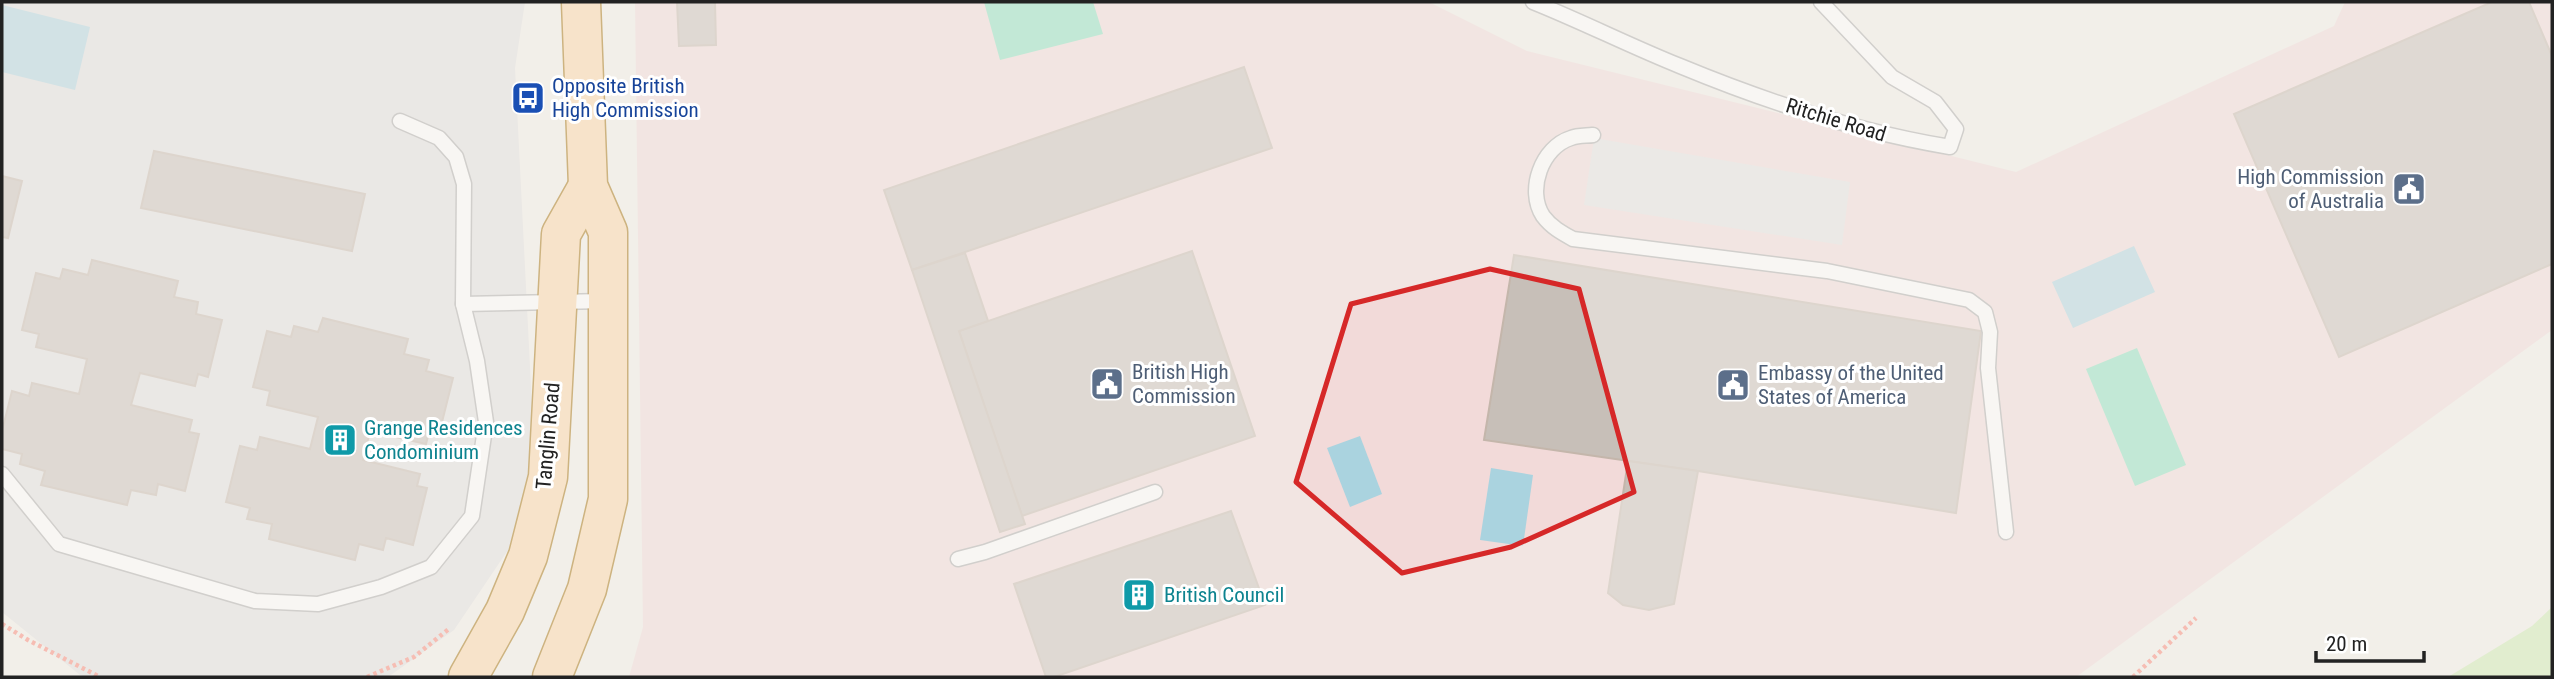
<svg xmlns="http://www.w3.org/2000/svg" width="2554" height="679" viewBox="0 0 2554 679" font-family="'Roboto Condensed',sans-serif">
<rect width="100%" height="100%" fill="#f2efe9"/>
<path fill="#e0dfdf" d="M2,2H525L515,68L537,507L454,630L388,677H86L80,675L2,612Z"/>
<path fill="#f2dad9" d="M635,2H1429L1527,51L2016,172L2334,26L2345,2H2552V330L2076,677H629L643,627Z"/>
<path fill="#cdebb0" d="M2552,607V677H2448L2532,626Z"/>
<g fill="#88e0be">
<path d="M984,2H1093L1103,34L1000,60Z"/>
<path d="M2137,348L2186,465L2135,486L2086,369Z"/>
</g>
<path fill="#e2e2e2" d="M1594,138L1850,182L1842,245L1584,205Z"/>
<g fill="#aad3df">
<path d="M2,5L90,27L75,90L2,72Z"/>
<path d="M2134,246L2155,292L2073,328L2052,282Z"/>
<path d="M1360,436L1382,494L1350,507L1327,448Z"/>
<path d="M1491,468L1533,475L1523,546L1480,540Z"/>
</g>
<g fill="#c7bfb8" stroke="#c4b6ab" stroke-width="2">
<path d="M677,2H715L716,45L679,46Z"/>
<path d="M2492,2H2529L2552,56V264L2339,357L2234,114Z"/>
<path d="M1244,67L1272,148L912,270L884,190Z"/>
<path d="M154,151L365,194L352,251L141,208Z"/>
<path d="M2,176L22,181L8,238L2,237Z"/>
<path d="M1192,251L1255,436L1022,516L959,331Z"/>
<path d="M965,253L988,321L959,331L1025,524L1000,532L912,270Z"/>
<path d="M1514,255L1981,331L1956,513L1698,471L1484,440Z"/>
<path d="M92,260L178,281L174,297L198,302L196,314L222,320L208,377L198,374L195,386L140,373L131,405L192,420L189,432L199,434L185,491L158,484L156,495L131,490L127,505L41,485L45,471L20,464L22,454L2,449V431L12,391L29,396L32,383L79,394L87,359L36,347L39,334L22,330L36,273L60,279L63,269L88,275Z"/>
<path d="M323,318L408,339L404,354L429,360L426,371L453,378L439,434L429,432L426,444L370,431L363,460L420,474L417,486L427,488L413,545L386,538L383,550L359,544L355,560L269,539L272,524L247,519L250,508L226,502L240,446L257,450L260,437L310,449L318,417L267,405L270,391L253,387L267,331L291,337L294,326L318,332Z"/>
<path d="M1628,461L1698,471L1674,604L1649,610L1623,605L1608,593Z"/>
<path d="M1231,511L1265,605L1054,677H1046L1014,584Z"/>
</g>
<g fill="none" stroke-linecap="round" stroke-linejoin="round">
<defs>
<g id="lane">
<path d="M1533,2C1583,22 1630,46 1680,66C1767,102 1858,132 1950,147L1956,129L1935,102L1892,77L1821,2"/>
<path d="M1593,135C1587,136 1578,135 1571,138C1542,147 1526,190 1543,216C1551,227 1562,233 1573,239L1827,271L1969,300L1985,312L1990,332L1988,368L2006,532"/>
<path d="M463,304L605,301"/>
<path d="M2,474L59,544L255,601L318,604L381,587L431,567L472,516L486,422L477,361L463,304L464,184L456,157L439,138L400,121"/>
<path d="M958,559L985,552L1155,492"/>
</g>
<g id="primary">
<path d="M468,677L505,611L528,556L548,477L561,234L588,186"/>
<path d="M552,677L587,589L608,499V232L588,186L581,2"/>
</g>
</defs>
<use href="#lane" stroke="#a9a9a9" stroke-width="17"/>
<use href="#primary" stroke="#a06b00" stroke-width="41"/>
<g stroke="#fa8072" stroke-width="4.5" stroke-dasharray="3.5 3.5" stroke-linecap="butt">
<path d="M2,624L28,640L100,677"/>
<path d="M367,677L414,657L450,628"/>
<path d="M2133,677L2196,618"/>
</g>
<use href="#lane" stroke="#fff" stroke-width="14"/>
<use href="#primary" stroke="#fcd6a4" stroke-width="38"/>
</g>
<path d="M0 0H2554V679H0ZM1490,269L1579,289L1634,492L1511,547L1402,573L1296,482L1351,304Z" fill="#f2efe9" fill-opacity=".55" fill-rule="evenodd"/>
<path fill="none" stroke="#d62828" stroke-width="5" stroke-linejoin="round" d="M1490,269L1579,289L1634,492L1511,547L1402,573L1296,482L1351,304Z"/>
<defs>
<symbol id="bus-square" viewBox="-11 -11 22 22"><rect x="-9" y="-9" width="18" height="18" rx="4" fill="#1a4fb4" stroke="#fff"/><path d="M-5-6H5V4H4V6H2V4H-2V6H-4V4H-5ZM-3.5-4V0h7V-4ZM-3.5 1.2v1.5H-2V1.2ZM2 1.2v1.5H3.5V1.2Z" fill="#fff"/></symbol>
<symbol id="civic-square" viewBox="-11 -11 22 22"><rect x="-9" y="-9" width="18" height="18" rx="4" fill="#5c6f8a" stroke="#fff"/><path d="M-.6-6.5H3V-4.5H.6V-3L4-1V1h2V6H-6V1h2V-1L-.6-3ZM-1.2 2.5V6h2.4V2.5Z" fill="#fff"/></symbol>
<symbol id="building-square" viewBox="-11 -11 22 22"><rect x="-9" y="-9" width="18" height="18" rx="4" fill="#0f9aa8" stroke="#fff"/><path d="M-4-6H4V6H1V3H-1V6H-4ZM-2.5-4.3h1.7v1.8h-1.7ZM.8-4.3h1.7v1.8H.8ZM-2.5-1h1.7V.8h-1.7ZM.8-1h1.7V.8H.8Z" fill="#fff"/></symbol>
</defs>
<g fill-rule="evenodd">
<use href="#bus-square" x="509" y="79" width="38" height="38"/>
<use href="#civic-square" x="2390" y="170" width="38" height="38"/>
<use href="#civic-square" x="1088" y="365" width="38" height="38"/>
<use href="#civic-square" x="1714" y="366" width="38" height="38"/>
<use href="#building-square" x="321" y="421" width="38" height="38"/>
<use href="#building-square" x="1120" y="576" width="38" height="38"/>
</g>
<g text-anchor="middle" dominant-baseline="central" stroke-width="6" stroke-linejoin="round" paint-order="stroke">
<g font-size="21" fill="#164399" stroke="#fff" text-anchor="start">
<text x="552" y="86">Opposite British<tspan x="552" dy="24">High Commission</tspan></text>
</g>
<g font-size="21" fill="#222" stroke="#fff">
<text transform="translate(1836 120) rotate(17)">Ritchie Road</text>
<text transform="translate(548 436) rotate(-85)">Tanglin Road</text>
</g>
<g font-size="21" fill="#4e5e75" stroke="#fff" text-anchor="start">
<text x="2384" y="177" text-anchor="end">High Commission<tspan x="2384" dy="24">of Australia</tspan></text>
<text x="1132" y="372">British High<tspan x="1132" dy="24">Commission</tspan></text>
<text x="1758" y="373">Embassy of the United<tspan x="1758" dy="24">States of America</tspan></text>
</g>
<g font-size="21" fill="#0d838f" stroke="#fff" text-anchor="start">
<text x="364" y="428">Grange Residences<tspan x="364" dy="24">Condominium</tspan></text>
<text x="1164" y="595">British Council</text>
</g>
</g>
<rect width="2554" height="679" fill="none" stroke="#222222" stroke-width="7"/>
<path d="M2316 651v10h108v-10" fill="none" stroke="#222222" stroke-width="3.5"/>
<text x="2326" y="651" font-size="21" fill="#222222" stroke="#ffffff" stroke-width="5" paint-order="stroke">20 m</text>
</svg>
